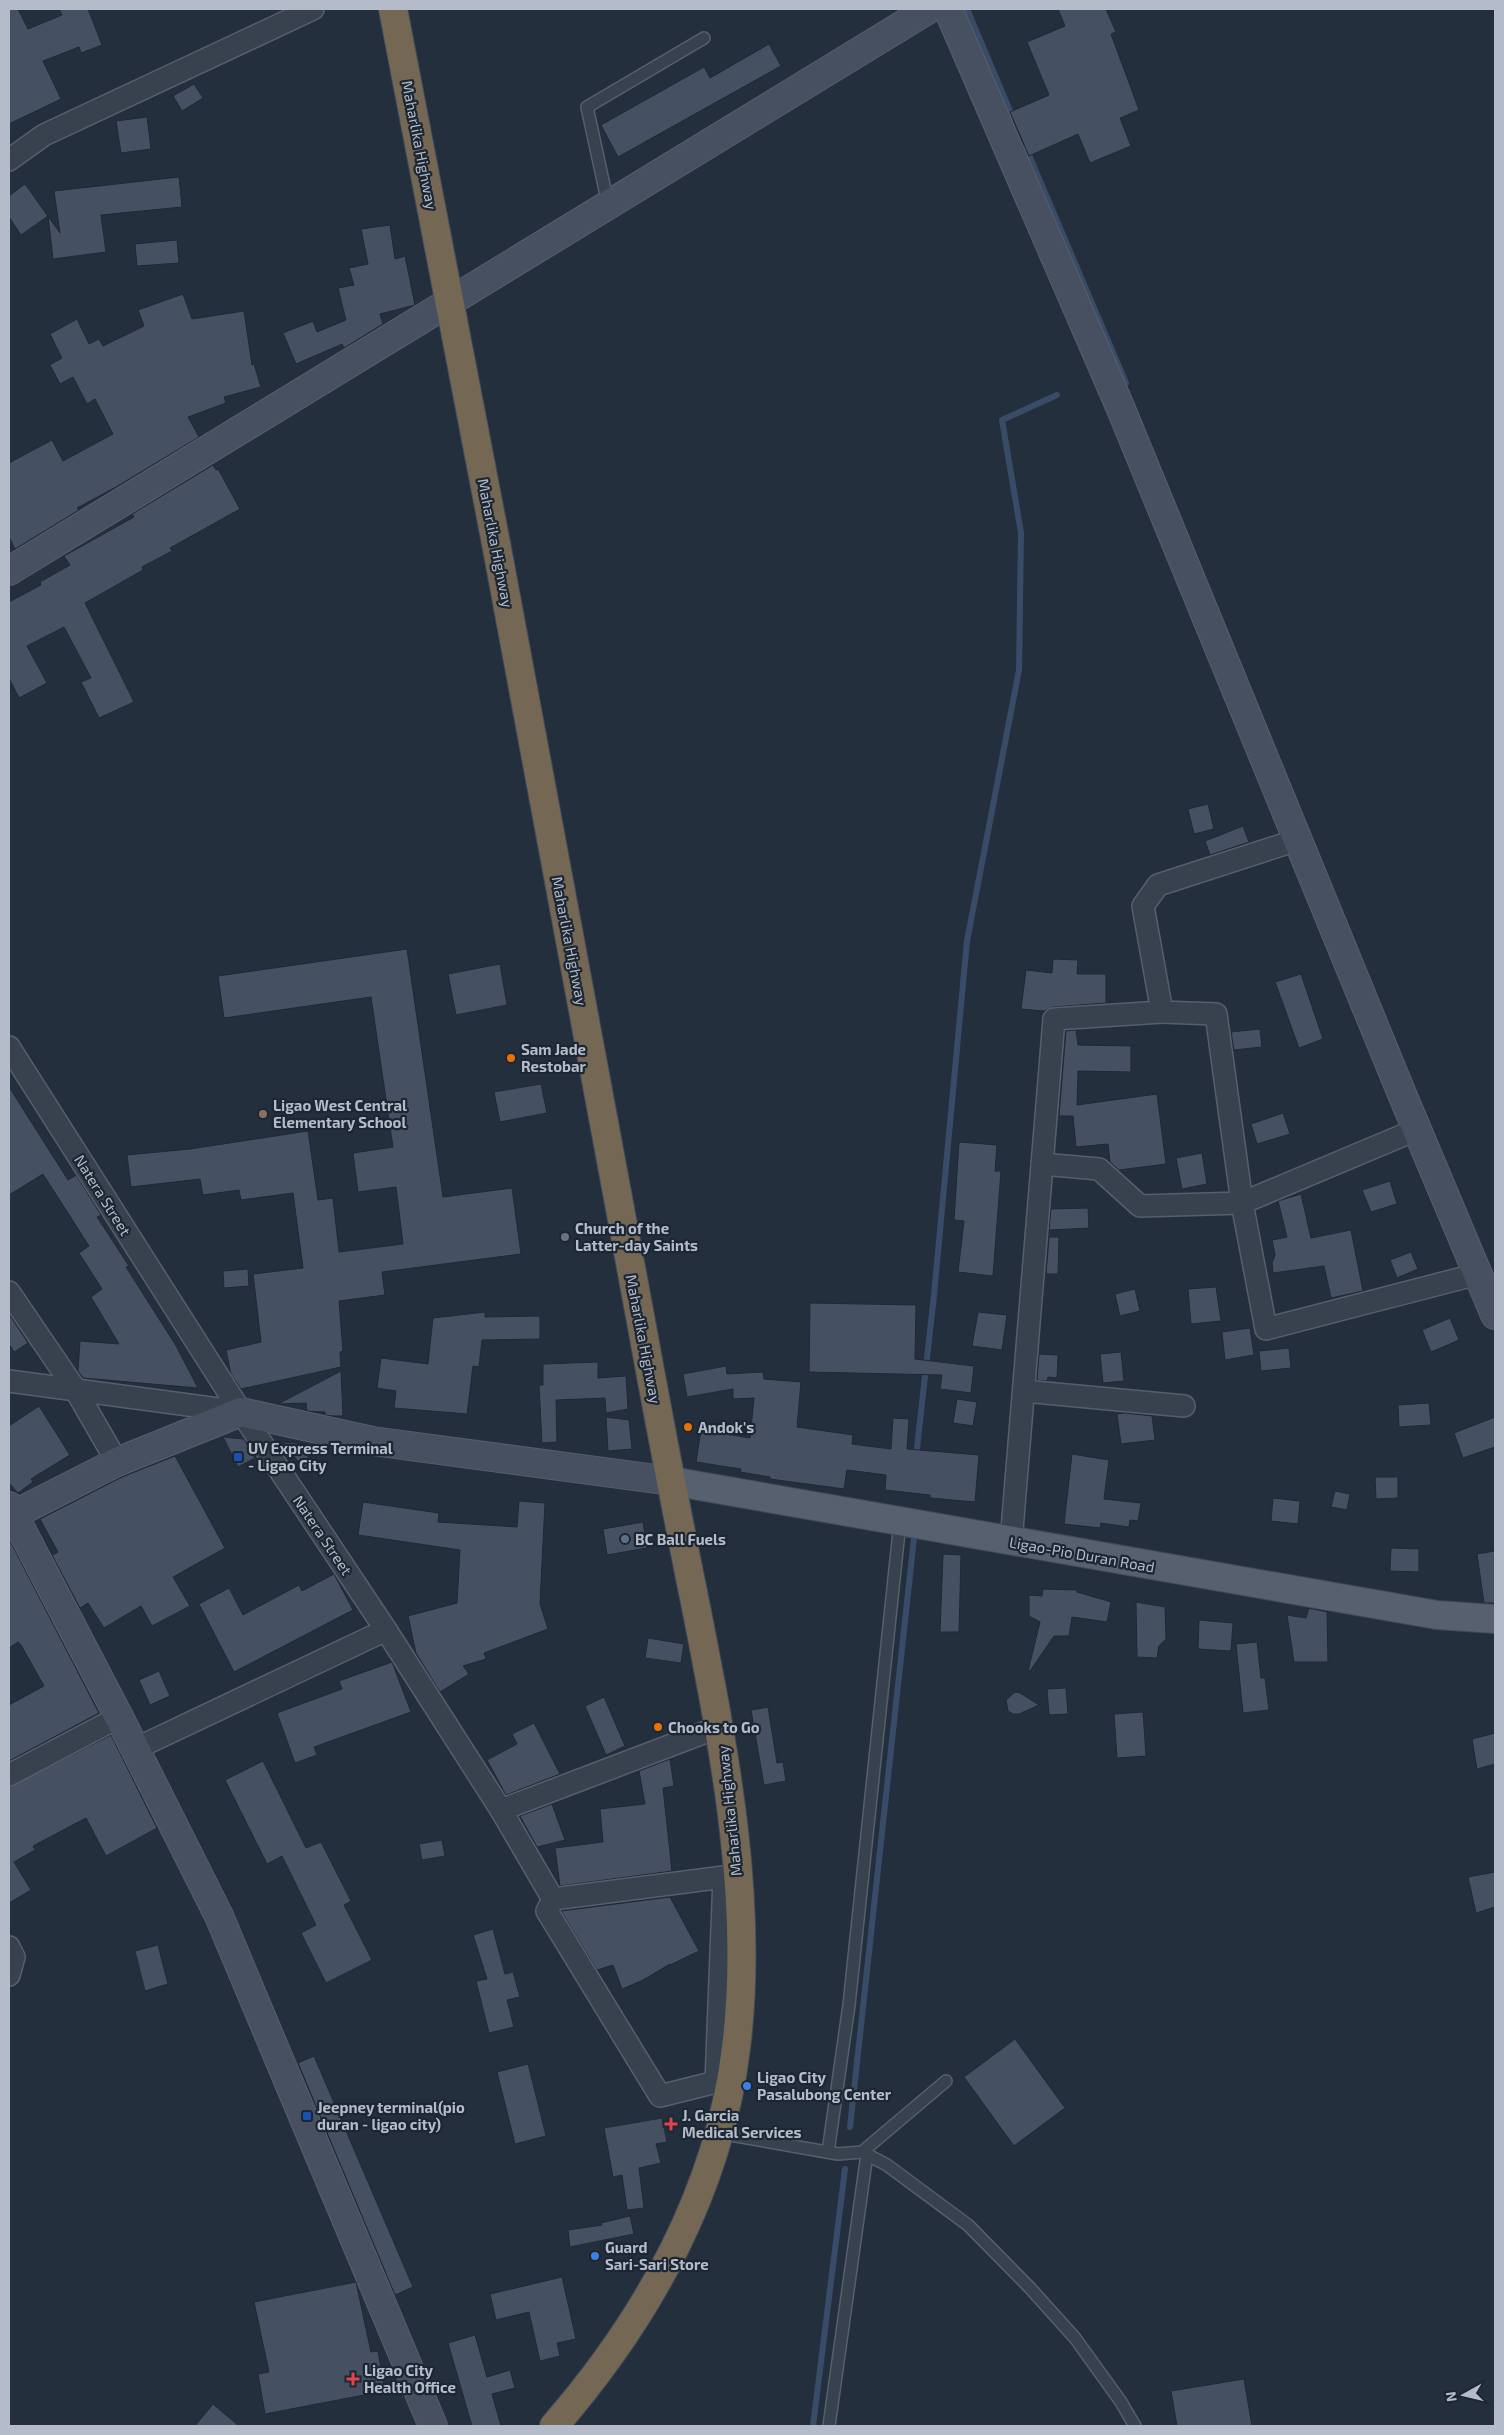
<svg xmlns="http://www.w3.org/2000/svg" width="1504" height="2435" viewBox="0 0 1504 2435" font-family="'Exo 2',sans-serif">
<rect width="100%" height="100%" fill="#242f3e"/>
<g fill="none" stroke-linecap="round" stroke-linejoin="round">
<g stroke="#394c67" stroke-width="6">
<path d="M967,9L1013,118"/>
<path d="M1026,148L1126,383"/>
<path d="M916,1457L934,1295L967,941L1019,670L1021,533L1002,420L1057,395"/>
<path d="M850,2127L914,1538"/>
<path d="M813,2426L845,2169"/>
</g>
</g>
<g fill="#455162" stroke="#1f2835">
<path d="M9,9H18L28,29L62,15L59,9H88L102,45L81,53L79,47L43,61L61,99L9,124Z"/>
<path d="M1058,9H1106L1116,32L1111,34L1139,110L1120,118L1131,146L1090,163L1078,134L1029,156L1010,112L1049,95L1027,42L1065,26Z"/>
<path d="M769,44L781,66L618,157L601,125L704,67L710,78Z"/>
<path d="M194,84L203,98L182,111L173,96Z"/>
<path d="M147,117L151,149L121,153L116,121Z"/>
<path d="M179,177L182,207L101,215L106,252L53,259L48,216L21,235L9,217V196L25,184L60,233L54,191Z"/>
<path d="M390,225L395,259L405,256L415,305L380,314L383,324L344,348L342,344L296,364L283,333L313,321L317,332L346,320L338,288L354,285L349,268L368,264L361,229Z"/>
<path d="M177,240L179,263L137,266L135,244Z"/>
<path d="M183,294L192,319L244,311L252,365L254,364L261,387L224,397L226,403L188,417L199,437L116,487L77,508L79,510L15,549L9,537V463L52,440L63,461L113,434L95,399L87,404L73,377L60,384L50,365L62,358L50,334L77,319L89,344L99,339L103,346L144,326L138,310Z"/>
<path d="M213,465L216,470L218,469L240,509L170,548L172,551L142,567L143,570L85,603L134,702L99,718L81,682L91,678L64,627L27,646L47,683L19,698L9,678V602L41,585L40,582L70,565L64,556L134,517L132,514Z"/>
<path d="M1208,804L1214,829L1194,834L1188,809Z"/>
<path d="M1243,826L1249,842L1210,855L1205,841Z"/>
<path d="M407,949L443,1197L512,1188L521,1254L382,1272L385,1295L339,1301L343,1351L340,1352L341,1367L241,1389L231,1374L226,1350L261,1342L253,1274L303,1268L293,1193L241,1200L239,1190L203,1195L200,1179L131,1187L127,1155L190,1149L308,1131L318,1200L333,1198L339,1252L403,1244L396,1187L358,1192L353,1153L393,1147L371,997L224,1018L218,976Z"/>
<path d="M1053,959L1078,960L1077,974H1106V1003L1053,1007L1044,1011L1021,1009L1026,970L1052,973Z"/>
<path d="M500,964L507,1005L456,1015L448,974Z"/>
<path d="M1301,974L1323,1039L1299,1048L1275,982Z"/>
<path d="M1260,1029L1262,1047L1234,1050L1231,1032Z"/>
<path d="M1076,1030L1078,1045L1131,1046V1072L1078,1071L1077,1105L1157,1094L1166,1164L1119,1170L1110,1162L1108,1144L1076,1147L1073,1116H1059L1066,1031Z"/>
<path d="M541,1084L547,1113L500,1122L494,1092Z"/>
<path d="M9,1087L68,1180L76,1175L101,1215L97,1217L129,1266L126,1267L175,1344L198,1388L83,1378L78,1371L80,1341L119,1344L91,1297L102,1289L79,1253L89,1246L43,1174L9,1195Z"/>
<path d="M1283,1113L1290,1134L1257,1144L1251,1124Z"/>
<path d="M959,1142L997,1145L995,1171H1001L993,1276L958,1272L964,1221L954,1220Z"/>
<path d="M1202,1153L1207,1184L1182,1189L1176,1158Z"/>
<path d="M1390,1181L1397,1204L1371,1212L1362,1190Z"/>
<path d="M1301,1194L1311,1238L1351,1230L1363,1291L1331,1298L1324,1266L1273,1273L1272,1263L1275,1255L1272,1240L1287,1237L1278,1201Z"/>
<path d="M1088,1208L1089,1228L1049,1230L1051,1209Z"/>
<path d="M1049,1237H1059L1058,1274H1046Z"/>
<path d="M1411,1252L1418,1269L1397,1278L1390,1260Z"/>
<path d="M248,1269L249,1286L224,1288L223,1271Z"/>
<path d="M1216,1287L1221,1321L1191,1324L1188,1289Z"/>
<path d="M1135,1289L1140,1311L1120,1316L1115,1294Z"/>
<path d="M810,1303L916,1305L915,1359L974,1366L971,1393L940,1389L942,1375L809,1372Z"/>
<path d="M485,1312V1317L540,1316V1339L482,1340L479,1367L473,1366L467,1414L394,1408L396,1391L377,1388L381,1358L428,1364L433,1318Z"/>
<path d="M978,1312L1007,1315L1002,1350L972,1346Z"/>
<path d="M9,1314L28,1343L14,1352L9,1344Z"/>
<path d="M1450,1318L1459,1340L1431,1352L1422,1330Z"/>
<path d="M1250,1328L1254,1355L1225,1360L1222,1332Z"/>
<path d="M1289,1348L1291,1368L1261,1371L1259,1351Z"/>
<path d="M1121,1352L1124,1381L1103,1383L1100,1354Z"/>
<path d="M1039,1354L1058,1355L1057,1378L1048,1377L1047,1381L1037,1380Z"/>
<path d="M598,1362V1378L626,1376L628,1409L606,1413L605,1398L556,1400L557,1442L542,1443L539,1385H543V1364Z"/>
<path d="M726,1366L727,1374L763,1372L764,1379L801,1382L797,1427L853,1435L852,1444L891,1449L893,1418L909,1419L907,1449L979,1455L975,1502L930,1498V1495L885,1490L886,1475L847,1470L844,1489L770,1479V1477L740,1472L741,1469L696,1462L701,1430L750,1438L754,1398L733,1399V1389L687,1397L683,1374Z"/>
<path d="M341,1371L343,1416H333L325,1415V1412L307,1411L306,1403L278,1404Z"/>
<path d="M957,1399L977,1402L973,1426L953,1423Z"/>
<path d="M1429,1403L1431,1425L1399,1427L1398,1405Z"/>
<path d="M39,1406L70,1455L31,1479L33,1482L18,1493L9,1483V1426Z"/>
<path d="M1125,1413L1152,1416L1155,1440L1121,1444L1117,1414Z"/>
<path d="M606,1417L629,1420L632,1449L608,1451Z"/>
<path d="M1495,1417V1447L1463,1458L1454,1433Z"/>
<path d="M223,1437L244,1439L255,1458L238,1467Z"/>
<path d="M283,1442L309,1444L307,1473Z"/>
<path d="M1072,1454L1109,1460L1104,1499L1141,1503L1138,1521L1130,1520L1129,1527L1101,1523L1100,1528L1064,1524Z"/>
<path d="M175,1456L225,1548L173,1577L190,1606L152,1626L141,1606L104,1628L88,1603L80,1608L52,1555L58,1552L40,1519L122,1477Z"/>
<path d="M1375,1477H1398V1498L1376,1499Z"/>
<path d="M1335,1491L1350,1494L1347,1510L1331,1507Z"/>
<path d="M1273,1498L1300,1501L1298,1524L1271,1521Z"/>
<path d="M519,1501L545,1503L540,1604L548,1629L484,1653L486,1659L463,1666L469,1674L440,1692L416,1653L408,1616L457,1603L460,1550L358,1535L363,1502L439,1513L438,1522L517,1527Z"/>
<path d="M643,1522L647,1548L607,1555L603,1529Z"/>
<path d="M9,1539L99,1713L9,1761V1705L44,1686L21,1645L18,1642L9,1648Z"/>
<path d="M1391,1548L1419,1549V1572L1390,1571Z"/>
<path d="M1495,1551V1603H1484L1477,1554Z"/>
<path d="M943,1554L961,1555L959,1632H940Z"/>
<path d="M334,1574L353,1610L234,1672L199,1604L229,1588L243,1615L299,1585L302,1591Z"/>
<path d="M1043,1589L1077,1590V1592L1111,1602L1107,1622L1072,1617L1069,1636H1054L1030,1671H1028L1040,1622L1029,1616V1595L1042,1596Z"/>
<path d="M1136,1602L1165,1607L1166,1639L1159,1646L1157,1658L1137,1657Z"/>
<path d="M1309,1608L1327,1612L1328,1662H1294L1287,1615L1306,1618Z"/>
<path d="M1199,1620L1233,1623L1231,1651L1198,1649Z"/>
<path d="M648,1638L684,1644L681,1663L645,1658Z"/>
<path d="M1257,1642L1261,1678H1265L1269,1710L1243,1713L1236,1644Z"/>
<path d="M392,1662L411,1712L314,1747L317,1755L295,1763L277,1713L342,1689L339,1681Z"/>
<path d="M159,1671L170,1696L150,1705L139,1680Z"/>
<path d="M1066,1688L1068,1714L1049,1715L1047,1689Z"/>
<path d="M1015,1692L1020,1693L1039,1705L1019,1714H1013L1008,1711L1006,1700Z"/>
<path d="M604,1697L625,1746L606,1755L585,1706Z"/>
<path d="M768,1707L777,1763L783,1762L786,1781L764,1785L751,1710Z"/>
<path d="M1143,1712L1146,1756L1117,1758L1114,1714Z"/>
<path d="M534,1723L560,1774L506,1795L487,1760L517,1744L512,1734Z"/>
<path d="M1495,1733V1764L1477,1769L1472,1739Z"/>
<path d="M111,1735L157,1828L106,1856L86,1818L33,1846L35,1850L14,1862L31,1890L9,1903V1787Z"/>
<path d="M670,1759L674,1786L663,1788L672,1871L560,1886L555,1848L603,1842L600,1809L645,1804L639,1771Z"/>
<path d="M263,1761L306,1848L321,1842L351,1901L344,1905L372,1960L326,1983L301,1933L316,1925L282,1856L267,1864L225,1780Z"/>
<path d="M552,1804L565,1840L537,1847L520,1816Z"/>
<path d="M442,1840L445,1856L422,1860L419,1844Z"/>
<path d="M1495,1872V1907L1476,1913L1468,1877Z"/>
<path d="M670,1897L699,1951L670,1965V1964L643,1980L622,1989L613,1965L597,1970L561,1911Z"/>
<path d="M493,1929L505,1974L513,1972L520,1997L507,2000L514,2027L489,2033L476,1981L487,1979L473,1935Z"/>
<path d="M158,1945L168,1984L145,1991L135,1951Z"/>
<path d="M1015,2039L1065,2108L1014,2146L964,2077Z"/>
<path d="M314,2056L413,2287L395,2295L298,2063Z"/>
<path d="M528,2064L546,2136L515,2144L497,2072Z"/>
<path d="M662,2118L667,2142L656,2144L661,2163L639,2168L644,2208L627,2210L622,2175L613,2177L604,2128Z"/>
<path d="M630,2216L634,2234L570,2247L568,2230L602,2225L601,2223Z"/>
<path d="M562,2277L576,2339L557,2343L560,2356L540,2361L529,2312L496,2320L490,2294Z"/>
<path d="M356,2282L371,2352L378,2351L385,2391L265,2414L258,2374L269,2372L254,2302Z"/>
<path d="M475,2335L487,2377L510,2370L515,2388L492,2394L501,2426H472L448,2343Z"/>
<path d="M1244,2379L1252,2426H1177L1171,2391Z"/>
<path d="M213,2404L220,2410L239,2426H195Z"/>
</g>
<g fill="none" stroke-linecap="round" stroke-linejoin="round">
<defs>
<g id="lane">
<path d="M608,204L587,107L704,38"/>
<path d="M719,2133L838,2154L862,2152L887,2165L968,2225L1030,2288L1075,2338L1121,2402L1135,2426"/>
<path d="M828,2152L849,2005L900,1522"/>
<path d="M862,2152L946,2081"/>
<path d="M829,2426L867,2154"/>
</g>
<g id="street">
<path d="M9,160L44,135L313,9"/>
<path d="M9,1047L241,1412L386,1630L501,1810L553,1899"/>
<path d="M1418,1129L1242,1203L1266,1329L1478,1274"/>
<path d="M1042,1164L1099,1169L1140,1206L1242,1203L1216,1014L1162,1012L1143,906L1158,885L1297,840"/>
<path d="M9,1292L75,1389L117,1462"/>
<path d="M9,1381L241,1412"/>
<path d="M1024,1391L1184,1406"/>
<path d="M1011,1542L1054,1019L1162,1012"/>
<path d="M135,1749L386,1630"/>
<path d="M9,1775L119,1717"/>
<path d="M501,1810L719,1727"/>
<path d="M724,1877L716,2082L660,2096L547,1911L553,1899Z"/>
<path d="M9,1947L14,1957L9,1975"/>
</g>
<g id="secondary">
<path d="M948,9L1121,409L1402,1094L1495,1315"/>
<path d="M9,571L929,9"/>
<path d="M9,1506L119,1717L219,1916L433,2426"/>
<path d="M9,1517L117,1462L241,1412L372,1441L671,1481"/>
</g>
<path id="primary" d="M671,1481L1437,1615L1495,1619"/>
<path id="highway" d="M393,9C479,444 559,880 640,1316C658,1415 677,1514 697,1612C725,1755 754,1902 736,2048C719,2191 647,2319 554,2426"/>
</defs>
<use href="#lane" stroke="#565f6c" stroke-width="14"/>
<use href="#street" stroke="#565f6c" stroke-width="24"/>
<use href="#secondary" stroke="#565f6c" stroke-width="30"/>
<use href="#primary" stroke="#414a57" stroke-width="30"/>
<use href="#highway" stroke="#434c59" stroke-width="30"/>
<use href="#lane" stroke="#38414e" stroke-width="11"/>
<use href="#street" stroke="#38414e" stroke-width="21"/>
<use href="#secondary" stroke="#465061" stroke-width="28"/>
<use href="#primary" stroke="#56606e" stroke-width="28"/>
<use href="#highway" stroke="#746855" stroke-width="28"/>
</g>
<g fill="#e8710a" stroke="#1d2633" stroke-width="2">
<circle cx="511" cy="1058" r="5"/>
<circle cx="688" cy="1427" r="5"/>
<circle cx="658" cy="1727" r="5"/>
</g>
<circle fill="#8d6e63" stroke="#1d2633" stroke-width="2" cx="263" cy="1114" r="5"/>
<circle fill="#6b7280" stroke="#1d2633" stroke-width="2" cx="565" cy="1237" r="5"/>
<g fill="#1a4fb4" stroke="#1d2633" stroke-width="2">
<rect x="233" y="1452" width="10" height="10" rx="2.5"/>
<rect x="302" y="2111" width="10" height="10" rx="2.5"/>
</g>
<circle fill="#5c6f8a" stroke="#1d2633" stroke-width="2" cx="625" cy="1539" r="5"/>
<g fill="#3f7fe0" stroke="#1d2633" stroke-width="2">
<circle cx="747" cy="2086" r="5"/>
<circle cx="595" cy="2256" r="5"/>
</g>
<g fill="#e0444e" stroke="#1d2633" stroke-width="2">
<path d="M668.5 2116.5h5v5h5v5h-5v5h-5v-5h-5v-5h5z"/>
<path d="M350.5 2371.5h5v5h5v5h-5v5h-5v-5h-5v-5h5z"/>
</g>
<g text-anchor="middle" dominant-baseline="central" stroke-width="4.5" stroke-linejoin="round" paint-order="stroke">
<g font-size="15" fill="#b4bcc9" stroke="#1d2633">
<text transform="translate(420 145) rotate(79)">Maharlika Highway</text>
<text transform="translate(496 543) rotate(79)">Maharlika Highway</text>
<text transform="translate(570 941) rotate(79)">Maharlika Highway</text>
<text transform="translate(103 1195) rotate(58)">Natera Street</text>
<text transform="translate(644 1339) rotate(79)">Maharlika Highway</text>
<text transform="translate(323 1535) rotate(56)">Natera Street</text>
<text transform="translate(1082 1554) rotate(10)">Ligao-Pio Duran Road</text>
<text transform="translate(729 1811) rotate(-96)">Maharlika Highway</text>
</g>
<g font-size="15" font-weight="bold" fill="#b4bcc9" stroke="#1d2633" text-anchor="start">
<text x="521" y="1049">Sam Jade<tspan x="521" dy="17">Restobar</tspan></text>
<text x="273" y="1105">Ligao West Central<tspan x="273" dy="17">Elementary School</tspan></text>
<text x="575" y="1228">Church of the<tspan x="575" dy="17">Latter-day Saints</tspan></text>
<text x="698" y="1427">Andok's</text>
<text x="248" y="1448">UV Express Terminal<tspan x="248" dy="17">- Ligao City</tspan></text>
<text x="635" y="1539">BC Ball Fuels</text>
<text x="668" y="1727">Chooks to Go</text>
<text x="757" y="2077">Ligao City<tspan x="757" dy="17">Pasalubong Center</tspan></text>
<text x="317" y="2107">Jeepney terminal(pio<tspan x="317" dy="17">duran - ligao city)</tspan></text>
<text x="682" y="2115">J. Garcia<tspan x="682" dy="17">Medical Services</tspan></text>
<text x="605" y="2247">Guard<tspan x="605" dy="17">Sari-Sari Store</tspan></text>
<text x="364" y="2370">Ligao City<tspan x="364" dy="17">Health Office</tspan></text>
</g>
</g>
<rect width="1504" height="2435" fill="none" stroke="#b4bcc9" stroke-width="20"/>
<g transform="translate(1464 2395) rotate(262)" stroke="#1d2633" stroke-width="4" paint-order="stroke">
<path d="M0-4L9 19L0 12L-9 19Z" fill="#b4bcc9"/>
<text y="-8" font-size="14" font-weight="bold" text-anchor="middle" fill="#b4bcc9">N</text>
</g>
</svg>
